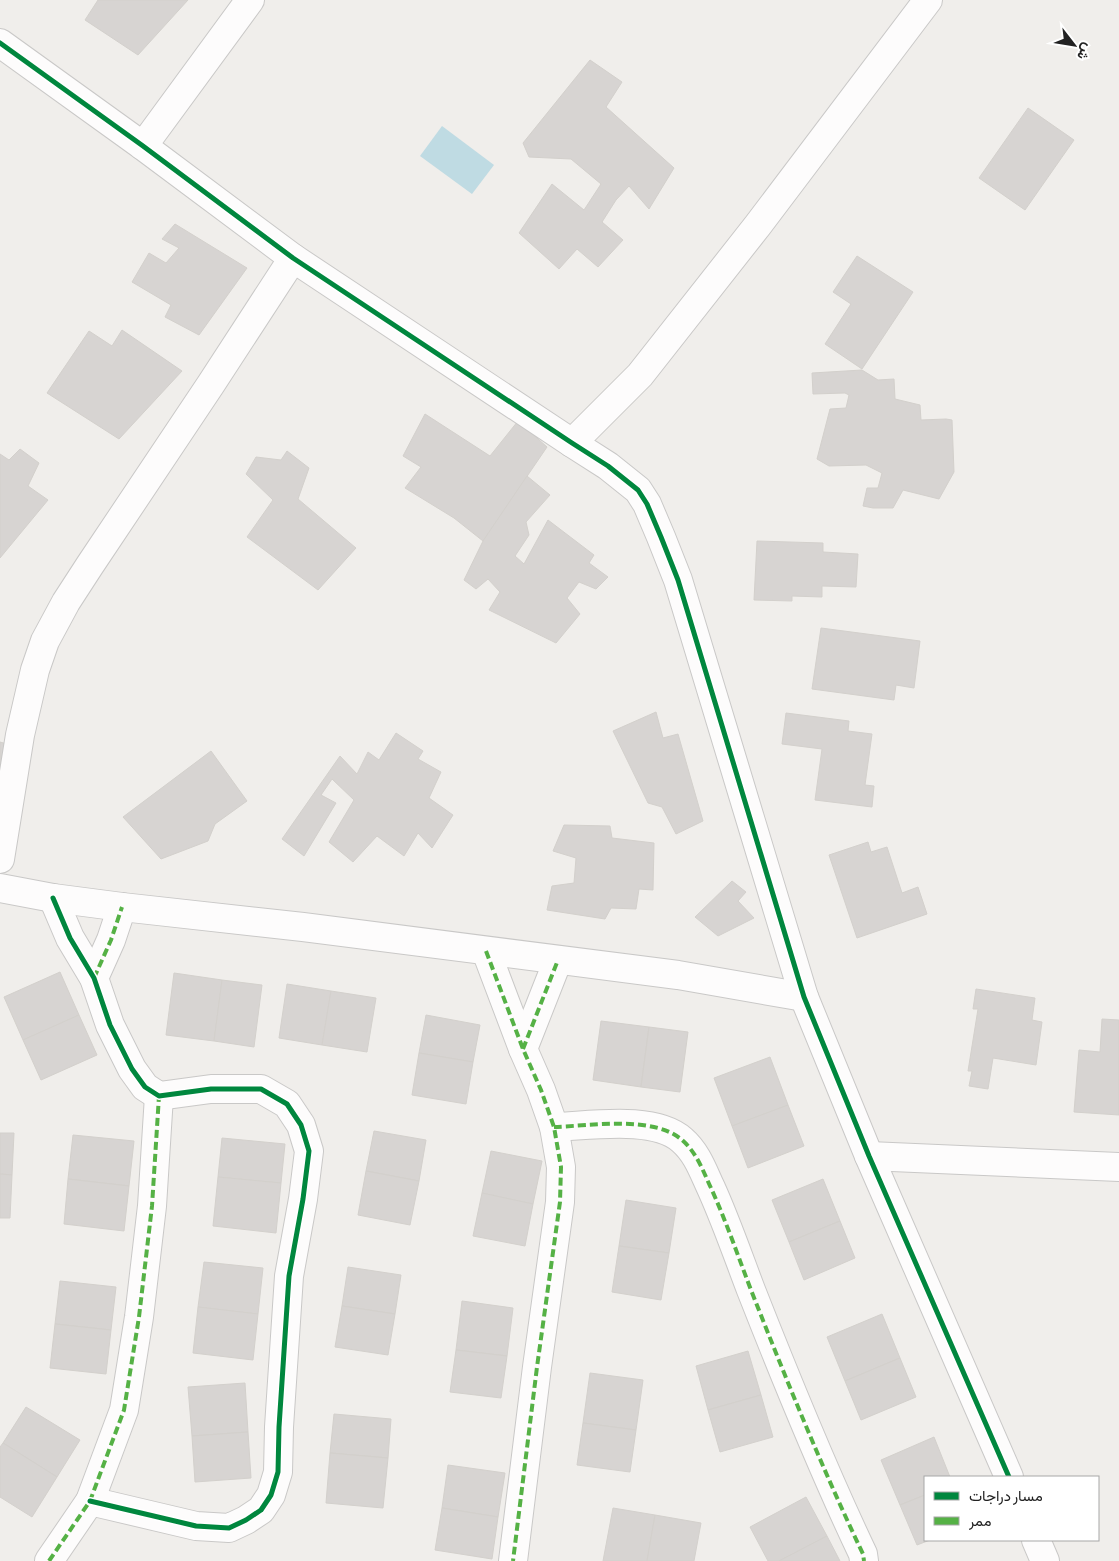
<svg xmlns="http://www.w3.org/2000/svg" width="1119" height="1561" viewBox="0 0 1119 1561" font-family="'Asap Condensed',Vazirmatn,sans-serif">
<rect width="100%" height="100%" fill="#f0eeeb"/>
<path fill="#bfdbe3" d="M442,126L494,165L472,194L420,156Z"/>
<g fill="#d7d4d2" stroke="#d3d0cc">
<path d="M98,0H188L138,55L85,20Z"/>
<path d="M590,60L622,82L606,107L674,168L649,209L629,186L616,200L602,222L623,240L598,267L577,249L559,269L519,233L552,184L584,210L601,184L571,159L529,157L523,143Z"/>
<path d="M1028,108L1074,140L1025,210L979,178Z"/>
<path d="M175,224L247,268L199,335L165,317L171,305L132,282L149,253L166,263L179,248L162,239Z"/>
<path d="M857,256L913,292L862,369L825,344L851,304L833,292Z"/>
<path d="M122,330L182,371L119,439L47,393L89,331L112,346Z"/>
<path d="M862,370L878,380L894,379L895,399L920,405L921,420L946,419L952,420L954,472L939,499L903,490L893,508H873L863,506L867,488H878L882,473L866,465L829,466L817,459L830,409L846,408L849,395L845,393L813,394L812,373Z"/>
<path d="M425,414L490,456L518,421L547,447L483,541L454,518L405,488L421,467L403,456Z"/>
<path d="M20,449L39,463L28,486L48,500L0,558V454L9,460Z"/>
<path d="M287,451L309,468L298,499L356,548L318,590L247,537L273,500L246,474L256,457L281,460Z"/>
<path d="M527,476L550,495L526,522L529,535L515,556L524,564L548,520L594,555L589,563L608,577L596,589L579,582L567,598L580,614L556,643L489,610L500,592L488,579L476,589L464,580L483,541Z"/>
<path d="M757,541L823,543V552L858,554L856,587L822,586V597L792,596V601L754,600Z"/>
<path d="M821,628L920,641L914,688L896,685L894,700L812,689Z"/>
<path d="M656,712L663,738L678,734L703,821L676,834L662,807L648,803L613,731Z"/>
<path d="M786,713L849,721L848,731L872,734L865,785L874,786L872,807L815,800L822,749L782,744Z"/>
<path d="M396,733L423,751L418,759L441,772L429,798L453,815L432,848L418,833L404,856L377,836L353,862L329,842L354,800L332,779L321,795L336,803L304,856L282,839L340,756L357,774L368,752L379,760Z"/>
<path d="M0,742L7,744L0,772Z"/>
<path d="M211,751L247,801L215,824L208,841L161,859L123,817Z"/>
<path d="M564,825L610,826L612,838L654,843L653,890L639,889L636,909L611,908L605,919L547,910L552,886L574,883L576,858L553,851Z"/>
<path d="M868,842L871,852L887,847L902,893L918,887L927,914L857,938L829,855Z"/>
<path d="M732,881L746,892L738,901L754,918L718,936L695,917Z"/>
<path d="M60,972L79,1015L23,1040L4,997Z"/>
<path d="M174,973L222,980L214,1041L166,1035Z"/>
<path d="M222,980L262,985L254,1047L214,1041Z"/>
<path d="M287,984L331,991L322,1045L279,1038Z"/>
<path d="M976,989L1035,998L1032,1020L1042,1022L1036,1065L993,1058L988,1089L969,1086L972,1071H968L978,1009H973Z"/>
<path d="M331,991L376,998L367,1052L322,1045Z"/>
<path d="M79,1015L97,1055L41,1080L23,1040Z"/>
<path d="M426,1015L480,1025L473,1062L419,1053Z"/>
<path d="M1102,1019L1119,1020V1115L1074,1112L1079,1050L1100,1052Z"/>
<path d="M601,1021L649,1027L641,1087L593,1080Z"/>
<path d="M649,1027L688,1032L680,1092L641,1087Z"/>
<path d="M419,1053L473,1062L466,1104L412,1095Z"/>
<path d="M770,1057L788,1105L732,1126L714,1078Z"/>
<path d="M788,1105L804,1146L748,1168L732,1126Z"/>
<path d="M374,1131L426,1140L419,1181L366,1171Z"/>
<path d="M0,1133H14L12,1175L0,1174Z"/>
<path d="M73,1135L134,1141L129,1186L68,1179Z"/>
<path d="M222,1138L285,1144L281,1183L218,1177Z"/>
<path d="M491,1151L542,1161L533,1204L482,1193Z"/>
<path d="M366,1171L419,1181L410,1225L358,1215Z"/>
<path d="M0,1174L12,1175L10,1218H0Z"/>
<path d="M218,1177L281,1183L276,1233L213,1226Z"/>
<path d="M68,1179L129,1186L124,1231L64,1224Z"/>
<path d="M823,1179L840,1221L789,1242L772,1200Z"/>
<path d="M482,1193L533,1204L525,1246L473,1236Z"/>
<path d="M626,1200L676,1208L669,1253L619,1246Z"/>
<path d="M840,1221L855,1258L804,1280L789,1242Z"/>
<path d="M619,1246L669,1253L661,1300L612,1292Z"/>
<path d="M204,1262L263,1268L258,1314L198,1307Z"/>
<path d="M348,1267L401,1275L395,1314L342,1306Z"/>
<path d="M60,1281L116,1287L111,1330L55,1324Z"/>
<path d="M462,1301L513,1308L507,1356L456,1350Z"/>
<path d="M342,1306L395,1314L388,1355L335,1347Z"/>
<path d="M198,1307L258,1314L253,1360L193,1353Z"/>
<path d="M882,1314L900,1358L845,1381L827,1337Z"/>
<path d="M55,1324L111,1330L106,1374L50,1368Z"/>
<path d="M456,1350L507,1356L501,1398L450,1392Z"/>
<path d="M748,1351L761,1395L708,1410L696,1366Z"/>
<path d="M900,1358L916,1397L861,1420L845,1381Z"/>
<path d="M590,1373L643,1380L636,1430L583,1423Z"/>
<path d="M245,1383L248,1432L192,1436L188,1387Z"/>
<path d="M761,1395L773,1437L720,1452L708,1410Z"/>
<path d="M26,1407L80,1440L57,1477L3,1443Z"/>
<path d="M334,1414L391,1419L388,1458L330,1453Z"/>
<path d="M583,1423L636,1430L630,1472L577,1465Z"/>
<path d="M248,1432L251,1478L195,1482L192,1436Z"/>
<path d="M934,1437L950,1477H925V1495L900,1505L881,1460Z"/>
<path d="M3,1443L57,1477L32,1517L0,1497V1447Z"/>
<path d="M330,1453L388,1458L383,1508L326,1503Z"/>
<path d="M448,1465L505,1473L498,1517L442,1508Z"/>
<path d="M925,1495V1540H930L917,1545L900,1505Z"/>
<path d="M806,1497L827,1536L779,1561H768L750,1527Z"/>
<path d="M442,1508L498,1517L492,1559L435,1550Z"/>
<path d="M613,1508L655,1515L647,1561H603Z"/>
<path d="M655,1515L701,1523L694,1561H647Z"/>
<path d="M827,1536L840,1561H779Z"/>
</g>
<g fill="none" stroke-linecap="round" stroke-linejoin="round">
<defs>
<g id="minor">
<path d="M0,43L143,146L293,258L572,443L608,466L638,490L647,504L661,537L678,580L804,997L869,1156L1009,1477"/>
<path d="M143,146L250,0"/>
<path d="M572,443L640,375L758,225L928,0"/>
<path d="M0,859L20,735L35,670L45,641L66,602L90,565L211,384L293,258"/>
<path d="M0,888L53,898L122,907L303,927L678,975L804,997"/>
<path d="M53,898L70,938L94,978L110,1025L132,1069L145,1087L159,1096L211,1089H261L287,1104L301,1125L309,1151L303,1199L289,1276L279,1427L278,1472L271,1495L261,1510L246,1520L229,1528L196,1526L90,1501"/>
<path d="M486,951L523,1049L541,1090L554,1127L561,1167L560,1202L537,1367L513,1561"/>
<path d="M94,978L111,940L122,907"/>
<path d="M523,1049L558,960"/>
<path d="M554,1127C589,1126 654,1115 682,1140C697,1153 703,1171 711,1188C726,1221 738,1256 751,1290C786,1379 822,1468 863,1554L864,1561"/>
<path d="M869,1156L1119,1167"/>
<path d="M1036,1540L1045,1561"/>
<path d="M49,1561L90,1501L124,1410L139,1317L152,1206L159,1096"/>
</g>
</defs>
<use href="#minor" stroke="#c9c8c7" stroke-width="30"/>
<use href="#minor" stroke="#fdfcfc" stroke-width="28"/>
<g stroke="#55b145" stroke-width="4" stroke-dasharray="8 4" stroke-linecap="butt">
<path d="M486,951L523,1049L541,1090L554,1127L561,1167L560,1202L537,1367L513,1561"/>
<path d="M94,978L111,940L122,907"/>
<path d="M523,1049L558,960"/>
<path d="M554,1127C589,1126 654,1115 682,1140C697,1153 703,1171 711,1188C726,1221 738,1256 751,1290C786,1379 822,1468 863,1554L864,1561"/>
<path d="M49,1561L90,1501L124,1410L139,1317L152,1206L159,1096"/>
</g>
<defs>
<g id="cycleway">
<path d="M0,43L143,146L293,258L572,443L608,466L638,490L647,504L661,537L678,580L804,997L869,1156L1009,1477"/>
<path d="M53,898L70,938L94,978L110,1025L132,1069L145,1087L159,1096L211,1089H261L287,1104L301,1125L309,1151L303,1199L289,1276L279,1427L278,1472L271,1495L261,1510L246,1520L229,1528L196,1526L90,1501"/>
</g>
</defs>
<use href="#cycleway" stroke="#fff" stroke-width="8"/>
<use href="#cycleway" stroke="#00873e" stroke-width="5"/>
</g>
<rect x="924" y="1476" width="175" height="65" fill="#ffffff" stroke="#a7a7a7"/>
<rect x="934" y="1492" width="25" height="8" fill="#00873e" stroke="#a7a7a7"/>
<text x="969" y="1501" font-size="15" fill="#222222">مسار دراجات</text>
<rect x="934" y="1517" width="25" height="8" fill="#55b145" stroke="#a7a7a7"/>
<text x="969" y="1526" font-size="15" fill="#222222">ممر</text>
<g transform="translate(1074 45) rotate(121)" stroke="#ffffff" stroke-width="4" paint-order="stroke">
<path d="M0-4L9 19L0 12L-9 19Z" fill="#222222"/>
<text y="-8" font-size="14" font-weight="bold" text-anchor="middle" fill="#222222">ش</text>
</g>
</svg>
